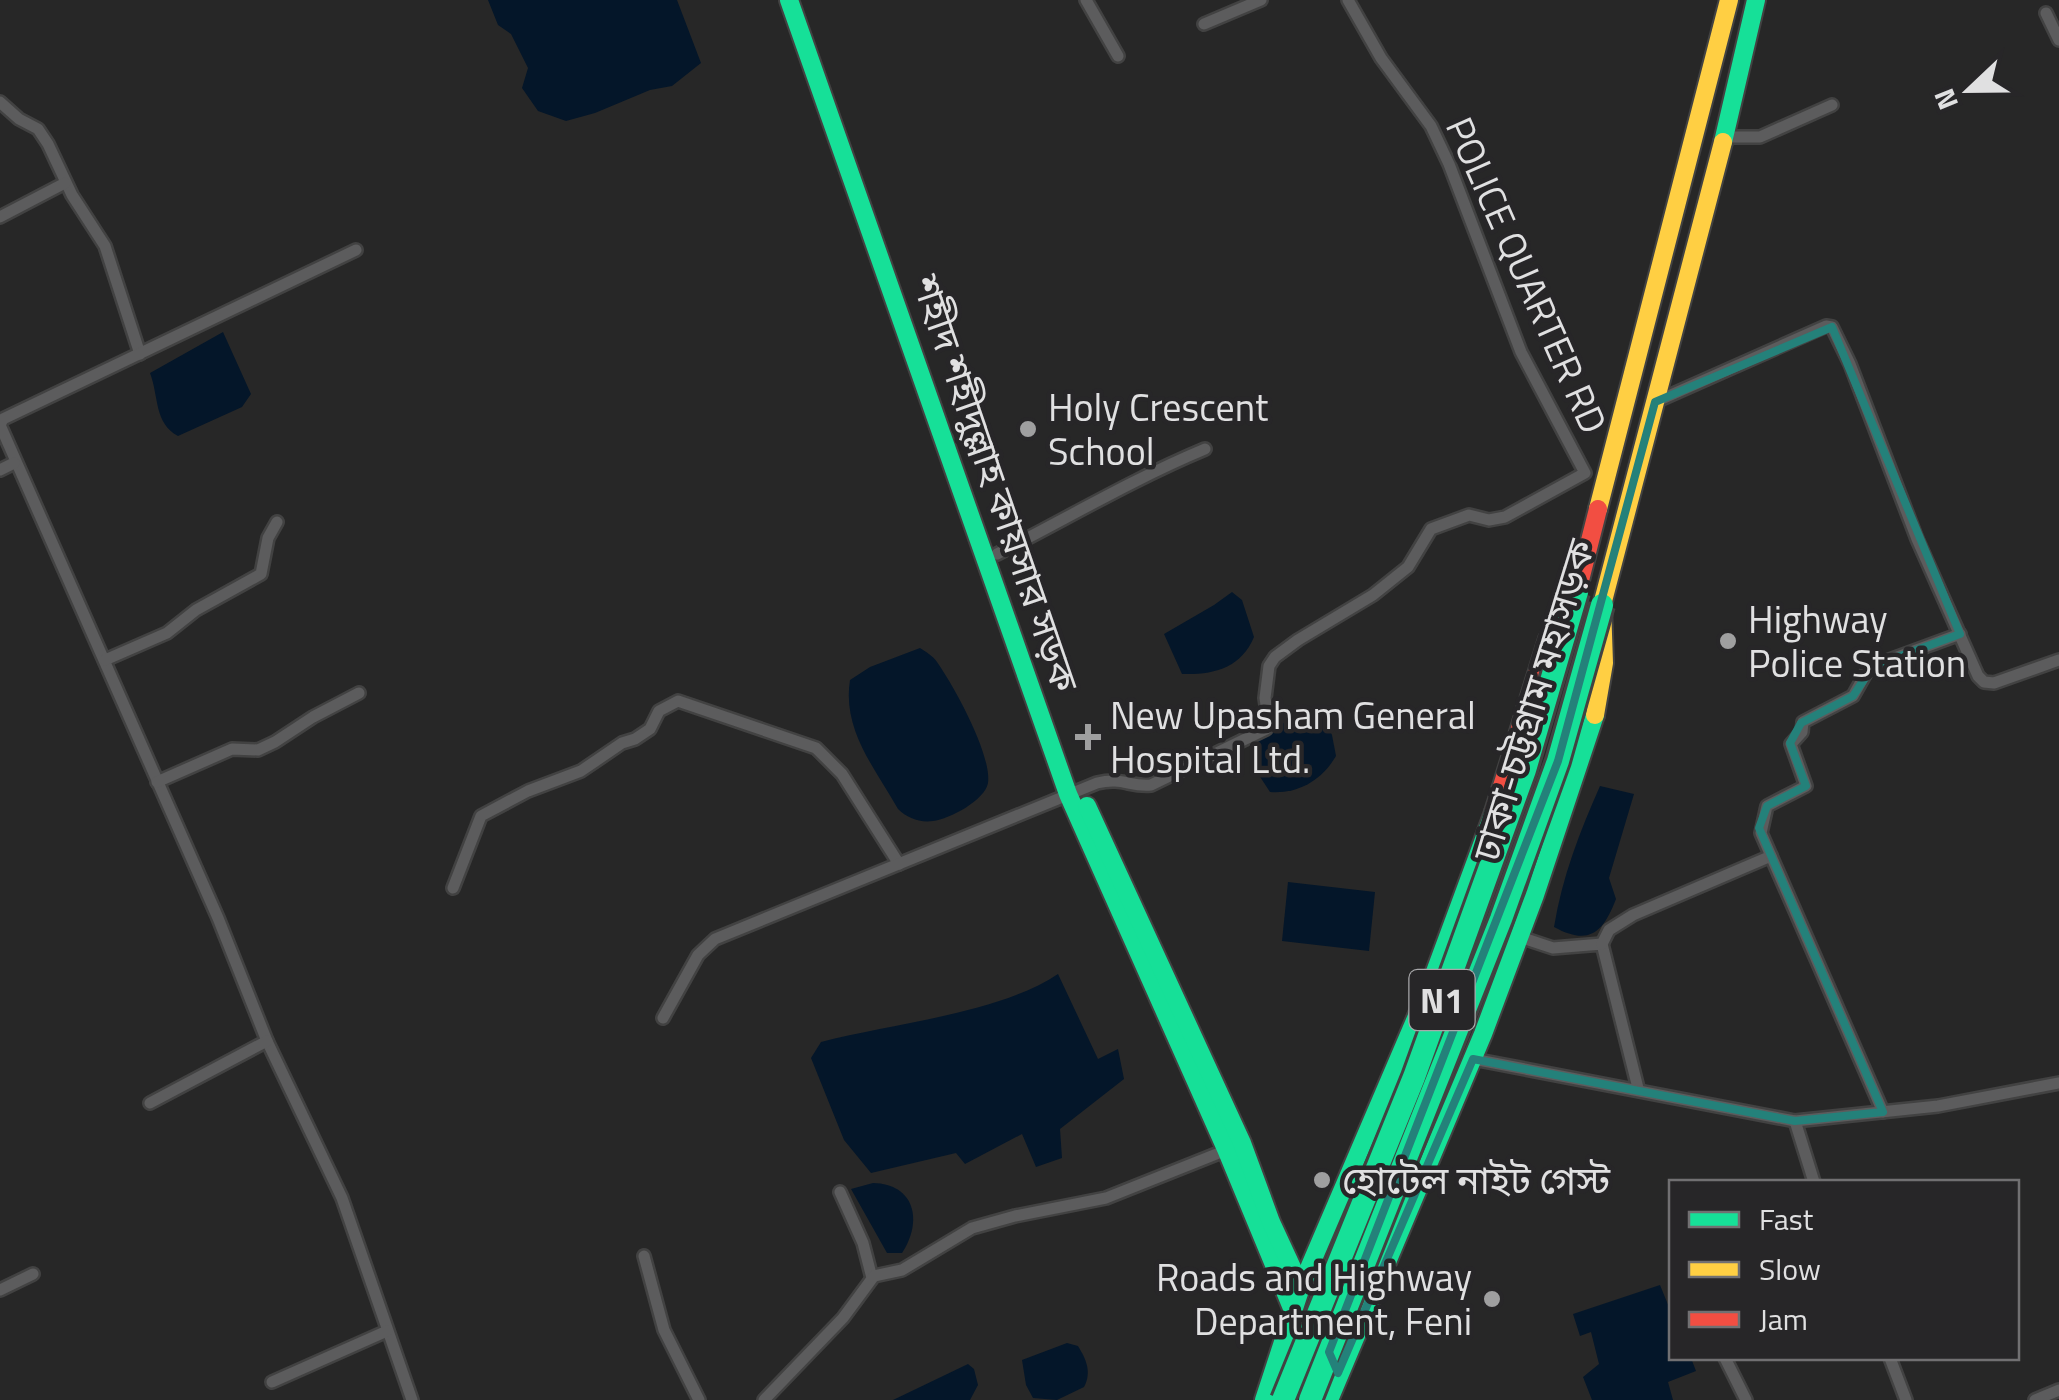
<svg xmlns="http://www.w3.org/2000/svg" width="2059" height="1400" viewBox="0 0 2059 1400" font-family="'Titillium Web','Noto Sans Bengali',sans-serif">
<rect width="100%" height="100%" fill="#272727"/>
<g fill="#041629">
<path d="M488,0H677L701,63L672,86L650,90L595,113L566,121L538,111L522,88L528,68L511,34L498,25Z"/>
<path d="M223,332L251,394L242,407L178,436C154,423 159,397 150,373Z"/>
<path d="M1232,592L1242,600L1254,637C1241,668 1214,675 1182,674L1164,634L1214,605Z"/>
<path d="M920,648C926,652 933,656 937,662C954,686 992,755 988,783C985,800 950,819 933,821C920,823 907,818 898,809C875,768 842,730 850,680L870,667Z"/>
<path d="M1307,709L1319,711L1332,735L1336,756C1322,780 1299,794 1270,792L1253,766V742Z"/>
<path d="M1600,786L1634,794L1609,878L1616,899C1603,933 1589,946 1554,927C1562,877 1580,831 1600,786Z"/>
<path d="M1288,882L1375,892L1369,951L1282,941Z"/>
<path d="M1058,974L1098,1059L1118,1049L1124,1079L1060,1129L1062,1158L1036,1167L1022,1134L965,1164L956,1153L871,1173L844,1140L811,1058L821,1042C893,1023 998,1014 1058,974Z"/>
<path d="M873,1183C915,1184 923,1221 902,1253H887L851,1189Z"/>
<path d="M1660,1285L1671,1312L1672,1358H1691L1696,1371L1668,1382L1673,1400H1592L1583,1377L1599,1364L1591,1332L1580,1336L1573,1314Z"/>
<path d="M1067,1343L1078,1346C1086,1359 1092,1372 1084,1387L1057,1400L1033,1398L1026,1385L1022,1360Z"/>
<path d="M968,1364L974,1369L978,1385L970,1400H893Z"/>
</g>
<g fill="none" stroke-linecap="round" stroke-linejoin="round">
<defs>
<g id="street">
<path d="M1086,0L1118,56"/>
<path d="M2046,13L2059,40"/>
<path d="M1204,24L1261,0"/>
<path d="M0,102L19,119L38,129L48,144L72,195L105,246L140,354"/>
<path d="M1724,137H1760L1832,105"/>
<path d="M0,217L65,183"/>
<path d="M356,250L3,419L0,425L218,918L267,1041L342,1198L412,1400"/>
<path d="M1655,402L1826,326L1832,327L1850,364L1917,539L1978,676L1984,682L1994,683L2059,660"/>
<path d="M0,470L14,463"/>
<path d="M997,554C1066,519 1133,479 1205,449"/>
<path d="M105,660L167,633L196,610L261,574L268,538L277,522"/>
<path d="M157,782L232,749L258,750L275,742L313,717L359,693"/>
<path d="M453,888L481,816L528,791L581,771L622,743L635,739L650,729L659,711L678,701L816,748L842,774L899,864"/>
<path d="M1520,937L1553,948L1602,944L1638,1088"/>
<path d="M1602,944L1609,930L1633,915L1771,856"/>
<path d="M663,1018L698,955L715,939L1097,783C1123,777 1129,787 1151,785L1266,729L1269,725L1265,698L1269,666L1275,657L1298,640L1373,595L1408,567L1431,529L1469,515L1489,520L1505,517L1585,473L1521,352L1449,164L1431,126L1381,58L1348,0"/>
<path d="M1473,1059L1795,1121L1938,1106L2059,1083"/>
<path d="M150,1103L267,1041"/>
<path d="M1883,1112L1761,833L1767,806L1806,786L1791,744L1802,732L1803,722L1853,696L1866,673L1873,666L1960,634"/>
<path d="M1795,1121L1814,1182"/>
<path d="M840,1192L863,1243L872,1278"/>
<path d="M644,1256L664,1330L699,1400"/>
<path d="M0,1290L33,1274"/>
<path d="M1725,1358L1746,1400"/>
<path d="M1890,1358L1906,1400"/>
<path d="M272,1382L387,1331"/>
<path d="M764,1400L843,1318L874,1276L902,1270L972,1228L1015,1216L1106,1198L1229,1149"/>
<path d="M2035,1400L2059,1390"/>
</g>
<g id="fast">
<path d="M789,0L1068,794L1226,1149L1294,1313"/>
<path d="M1723,142L1756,0"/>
<path d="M1087,806L1242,1143L1271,1222L1301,1287"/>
<path d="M1264,1400L1301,1287L1429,988L1494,812"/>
<path d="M1329,1400L1483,1034L1535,895L1595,715"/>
</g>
<g id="slow">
<path d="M1598,509L1729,0"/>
<path d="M1595,715L1604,663L1602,605L1723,142"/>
</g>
<path id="jam" d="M1494,812L1548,639L1577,592L1598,509"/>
</defs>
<use href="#street" stroke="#424242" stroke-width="16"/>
<use href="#fast" stroke="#424242" stroke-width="22"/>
<use href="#slow" stroke="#424242" stroke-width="22"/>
<use href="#jam" stroke="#424242" stroke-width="22"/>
<use href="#street" stroke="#5c5c5d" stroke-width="11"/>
<use href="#fast" stroke="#16e098" stroke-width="18"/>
<use href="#slow" stroke="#ffcf43" stroke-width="18"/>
<use href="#jam" stroke="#f24e42" stroke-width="18"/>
<defs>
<g id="fast-bridge">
<path d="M1283,1400L1414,1077L1525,770L1577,592"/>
<path d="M1310,1400L1501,919L1558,761L1602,605"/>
</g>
</defs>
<use href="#fast-bridge" stroke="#424242" stroke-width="28" stroke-linecap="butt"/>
<use href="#fast-bridge" stroke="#16e098" stroke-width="22"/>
</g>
<path fill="none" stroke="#24817a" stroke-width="8" stroke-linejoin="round" d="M1832,327L1960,634L1873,666L1853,696L1801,723L1790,743L1806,786L1767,806L1759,828L1883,1112L1795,1121L1473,1059L1338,1373L1329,1352L1558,761L1655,402Z"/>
<g fill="#9f9fa0" stroke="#272628" stroke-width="4">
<circle cx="1028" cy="429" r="10"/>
<circle cx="1728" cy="641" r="10"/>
<path d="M1083 722h10v10h10v10h-10v10h-10v-10h-10v-10h10z"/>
<circle cx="1322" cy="1180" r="10"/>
<circle cx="1492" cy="1299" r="10"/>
</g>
<g text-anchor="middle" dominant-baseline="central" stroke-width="9" stroke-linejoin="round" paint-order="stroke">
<rect fill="#272628" stroke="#a8a8aa" stroke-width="2.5" x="1409.5" y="970" width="65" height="60" rx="8"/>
<g font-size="35" font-weight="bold" fill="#e0e0e1">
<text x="1442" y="1000">N1</text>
</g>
<g font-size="38" fill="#e0e0e1" stroke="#272628">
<text transform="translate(1527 275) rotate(66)">POLICE QUARTER RD</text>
<text transform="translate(996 483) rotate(71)">শহীদ শহীদুল্লাহ কায়সার সড়ক</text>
<text transform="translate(1533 700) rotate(-73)">ঢাকা-চট্টগ্রাম মহাসড়ক</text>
</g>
<g font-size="38" fill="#e0e0e1" stroke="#272628" text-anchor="start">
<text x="1048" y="407">Holy Crescent<tspan x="1048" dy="44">School</tspan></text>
<text x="1748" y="619">Highway<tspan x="1748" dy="44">Police Station</tspan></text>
<text x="1110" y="715">New Upasham General<tspan x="1110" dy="44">Hospital Ltd.</tspan></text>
<text x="1342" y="1180">হোটেল নাইট গেস্ট</text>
<text x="1472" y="1277" text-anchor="end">Roads and Highway<tspan x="1472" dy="44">Department, Feni</tspan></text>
</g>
</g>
<rect x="1669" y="1180" width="350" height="180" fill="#272628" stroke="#717072" stroke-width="2.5"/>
<rect x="1689" y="1212" width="50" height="15" fill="#16e098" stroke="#717072" stroke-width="2.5"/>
<text x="1759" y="1230" font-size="30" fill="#e0e0e1">Fast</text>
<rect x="1689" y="1262" width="50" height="15" fill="#ffcf43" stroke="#717072" stroke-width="2.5"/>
<text x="1759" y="1280" font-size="30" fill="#e0e0e1">Slow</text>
<rect x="1689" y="1312" width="50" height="15" fill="#f24e42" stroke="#717072" stroke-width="2.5"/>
<text x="1759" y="1330" font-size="30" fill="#e0e0e1">Jam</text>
<g transform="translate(1969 90) rotate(248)" stroke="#272628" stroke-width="8" paint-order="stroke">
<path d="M0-8L18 38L0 25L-18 38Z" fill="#e0e0e1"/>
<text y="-15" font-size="28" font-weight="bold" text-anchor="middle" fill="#e0e0e1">N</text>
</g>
</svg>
